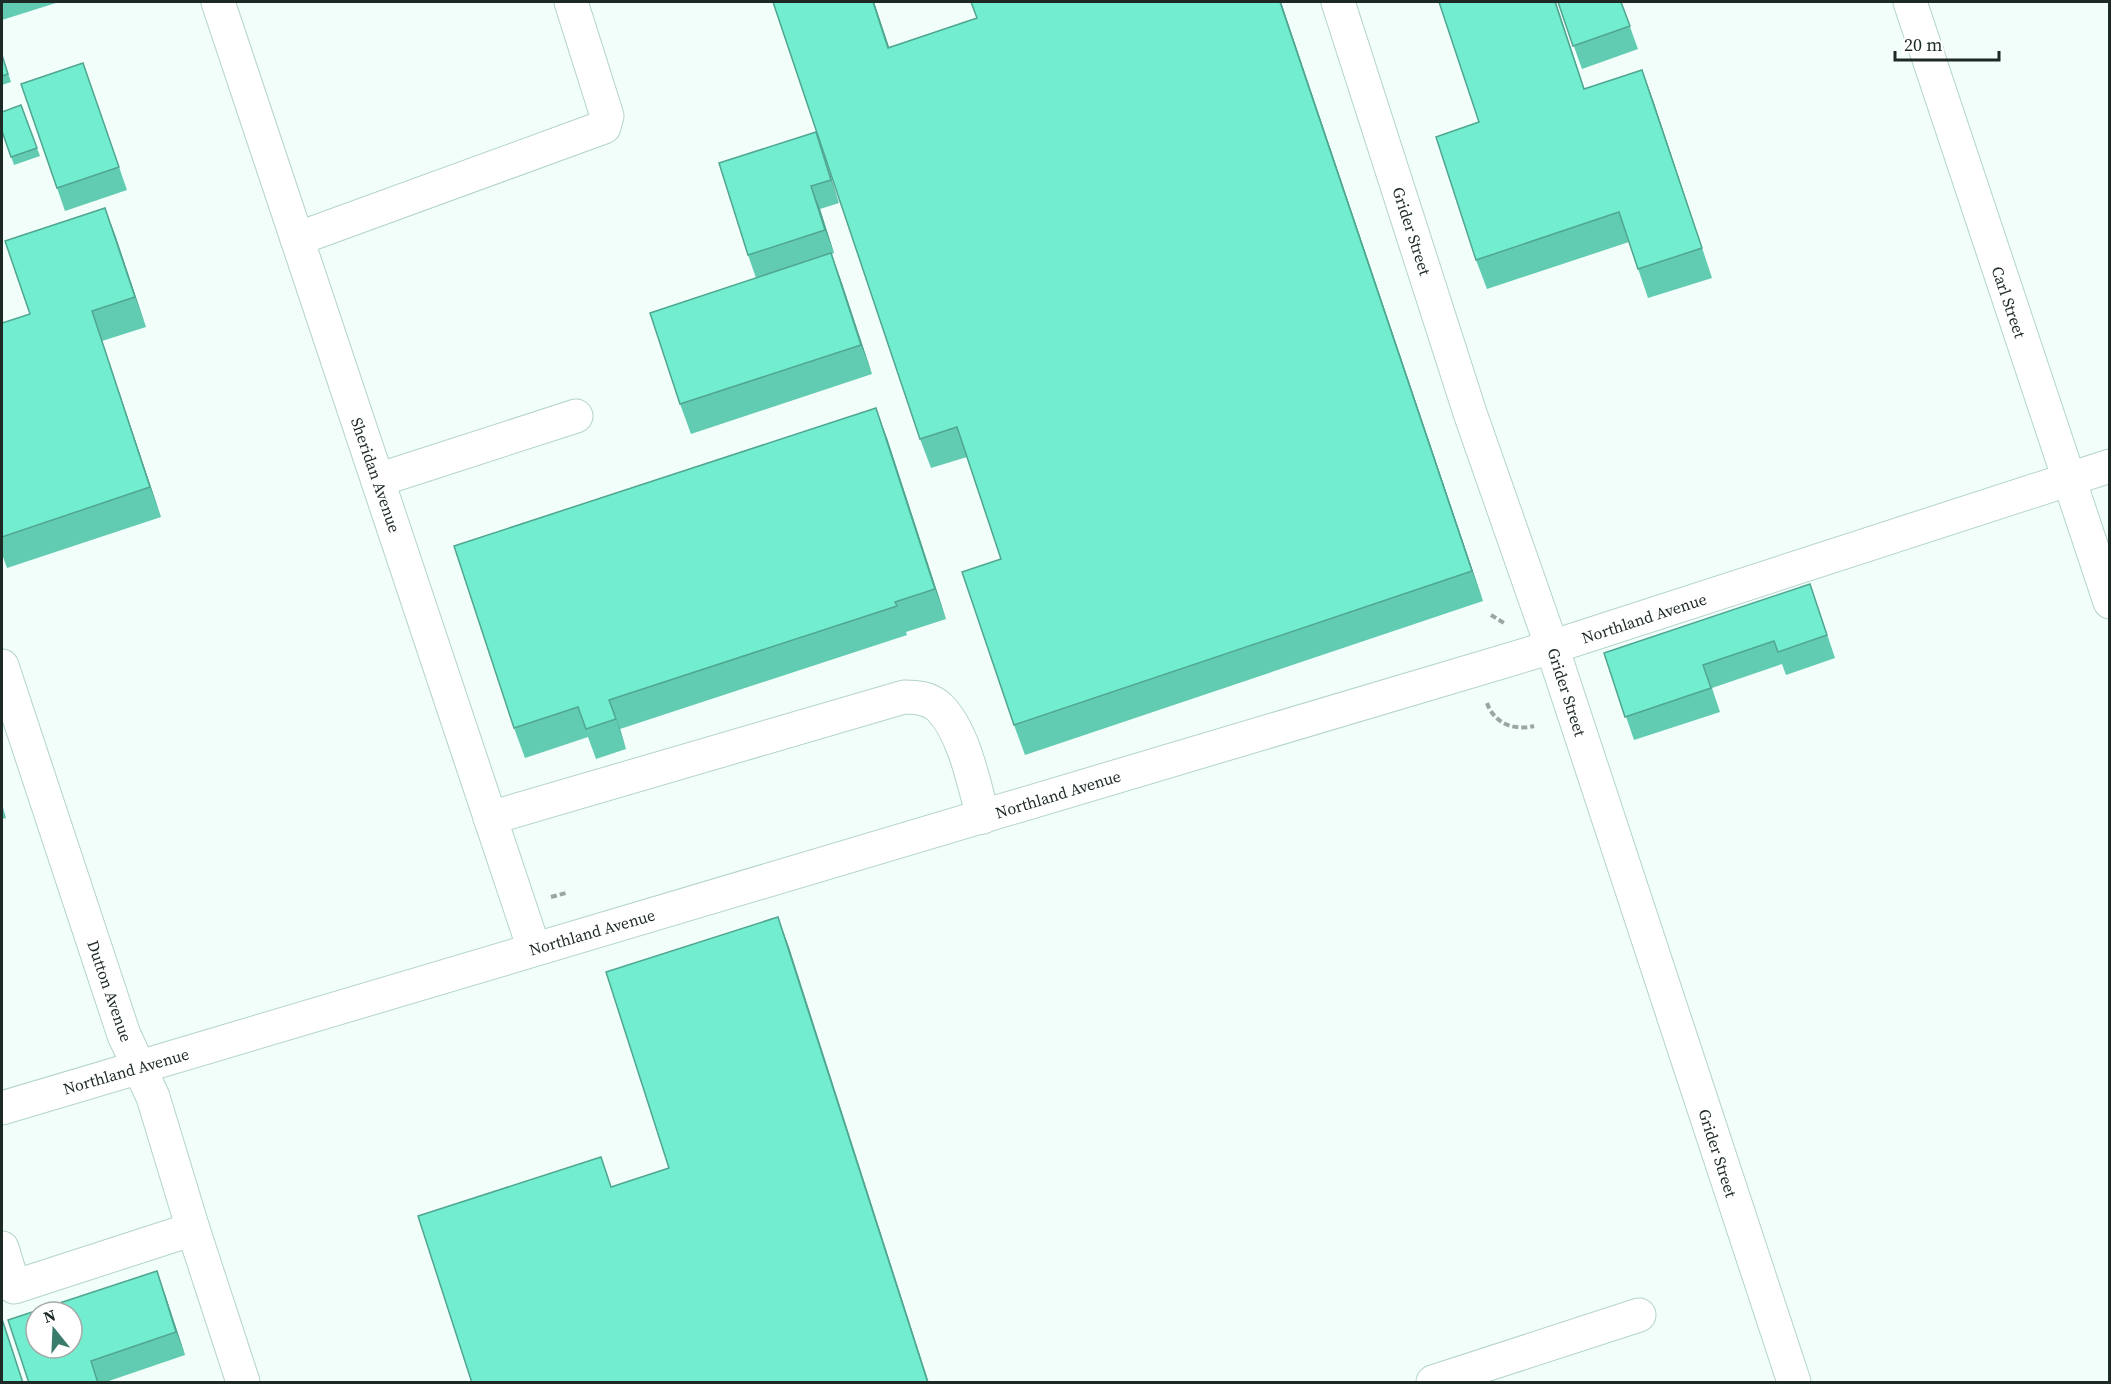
<svg xmlns="http://www.w3.org/2000/svg" width="2111" height="1384" viewBox="0 0 2111 1384" font-family="'Source Serif 4',serif">
<rect width="100%" height="100%" fill="#f1fef9"/>
<g fill="none" stroke-linecap="round" stroke-linejoin="round">
<defs>
<g id="minor">
<path d="M218,2L534,949"/>
<path d="M1338,2L1470,413L1552,647L1794,1382"/>
<path d="M1910,2L2110,602"/>
<path d="M297,239L604,127L607,116L571,2"/>
<path d="M378,480L576,416"/>
<path d="M2,666L124,1035L153,1097L193,1229L243,1382"/>
<path d="M490,818L904,697C917,697 929,698 939,707C964,731 974,784 983,817"/>
<path d="M2,1108L1552,647L2110,466"/>
<path d="M2,1248L14,1287L193,1229"/>
<path d="M1433,1382L1639,1315"/>
</g>
</defs>
<use href="#minor" stroke="#b4d4ca" stroke-width="35"/>
<g stroke="#99a6a1" stroke-width="4" stroke-dasharray="6 3" stroke-linecap="butt">
<path d="M1491,615L1504,623"/>
<path d="M1487,703C1494,723 1513,731 1534,726"/>
<path d="M551,897L566,893"/>
</g>
<use href="#minor" stroke="#fff" stroke-width="33"/>
</g>
<g fill="#62ccb2">
<path d="M2,2H59L2,20Z"/>
<path d="M874,2L889,47L977,18L971,2H1281L1483,601L1025,755L1014,725L1001,559L967,457L931,468L920,439Z"/>
<path d="M1558,2H1621L1638,49L1582,69Z"/>
<path d="M2,55L11,82L2,85Z"/>
<path d="M83,63L127,190L65,211L57,188Z"/>
<path d="M1584,89L1653,100L1712,278L1648,298L1629,242L1487,289L1476,260Z"/>
<path d="M21,105L40,156L14,165L2,131Z"/>
<path d="M816,132L839,203L820,209L834,253L832,254L872,374L691,434L680,404L756,278L748,255Z"/>
<path d="M105,208L146,327L102,341L161,517L7,568L2,554V323L30,314Z"/>
<path d="M887,438L946,619L906,632L907,635L620,729L626,749L596,759L588,737L525,758L514,728Z"/>
<path d="M1818,607L1835,658L1786,675L1782,664L1712,688L1720,712L1634,740L1604,653Z"/>
<path d="M2,804L6,818L2,819Z"/>
<path d="M165,1294L185,1355L103,1383H29Z"/>
</g>
<g fill="#50a691">
<path d="M873,2H874L899,77L888,48Z"/>
<path d="M1280,2H1281L1483,601L1472,571Z"/>
<path d="M1555,2H1556L1594,119Z"/>
<path d="M1642,70L1653,100L1712,278L1702,248Z"/>
<path d="M816,132L824,155L839,203L831,180Z"/>
<path d="M811,186L820,209L834,253L825,230Z"/>
<path d="M105,208L116,237L146,327L135,297Z"/>
<path d="M831,253L842,283L872,374L861,345Z"/>
<path d="M92,311L102,341L161,517L150,487Z"/>
<path d="M876,408L887,438L946,619L935,589Z"/>
<path d="M609,700L620,729L626,749L616,719Z"/>
<path d="M778,917L789,947L929,1383H928Z"/>
<path d="M157,1271L165,1294L185,1355L176,1332Z"/>
</g>
<g fill="#72edcf" stroke="#50a691" stroke-width="1.5" fill-rule="evenodd">
<path d="M773,2H873L888,48L977,18L971,2H1280L1472,571L1014,725L962,572L1001,559L957,427L920,439Z"/>
<path d="M1439,2H1555L1584,89L1642,70L1702,248L1638,269L1619,212L1476,260L1436,137L1479,122Z"/>
<path d="M1558,2H1621L1630,26L1573,46Z"/>
<path d="M2,55L8,74L2,76Z"/>
<path d="M83,63L119,167L57,188L21,84Z"/>
<path d="M21,105L37,148L11,157L2,131V112Z"/>
<path d="M816,132L831,180L811,186L825,230L748,255L719,163Z"/>
<path d="M105,208L135,297L92,311L150,487L2,537V323L30,314L5,241Z"/>
<path d="M831,253L861,345L680,404L650,313Z"/>
<path d="M876,408L935,589L895,602L897,606L609,700L616,719L586,729L578,707L514,728L454,546Z"/>
<path d="M1810,584L1827,635L1778,652L1774,641L1703,665L1711,688L1625,717L1604,653Z"/>
<path d="M778,917L928,1383H472L418,1216L601,1157L611,1187L669,1168L606,972Z"/>
<path d="M157,1271L176,1332L91,1361L98,1383H29L8,1320ZM36,1312H72V1348H36Z"/>
<path d="M2,1319L23,1383H2Z"/>
</g>
<g text-anchor="middle" dominant-baseline="central" stroke-width="6" stroke-linejoin="round" paint-order="stroke">
<g font-size="16" fill="#1c2925" stroke="#fff">
<text transform="translate(1412 231) rotate(72)">Grider Street</text>
<text transform="translate(2009 302) rotate(71)">Carl Street</text>
<text transform="translate(376 475) rotate(71)">Sheridan Avenue</text>
<text transform="translate(1644 618) rotate(-18)">Northland Avenue</text>
<text transform="translate(1567 692) rotate(72)">Grider Street</text>
<text transform="translate(1058 794) rotate(-17)">Northland Avenue</text>
<text transform="translate(592 932) rotate(-16)">Northland Avenue</text>
<text transform="translate(110 991) rotate(71)">Dutton Avenue</text>
<text transform="translate(126 1071) rotate(-16)">Northland Avenue</text>
<text transform="translate(1718 1153) rotate(72)">Grider Street</text>
</g>
</g>
<rect width="2111" height="1384" fill="none" stroke="#1c2925" stroke-width="6"/>
<g transform="translate(54 1330) rotate(342)"><circle r="28" fill="#ffffff" stroke="#a4a9a8" stroke-width="1.5"/>
<path d="M0-4.5L10 22L0 15L-10 22Z" fill="#3a7c6b"/>
<text y="-9" font-size="16" font-weight="bold" text-anchor="middle" fill="#1c2925">N</text>
</g>
<path d="M1895 51v9h104v-9" fill="none" stroke="#1c2925" stroke-width="3"/>
<text x="1904" y="51" font-size="18" fill="#1c2925" stroke="#ffffff" stroke-width="4.5" paint-order="stroke">20 m</text>
</svg>
